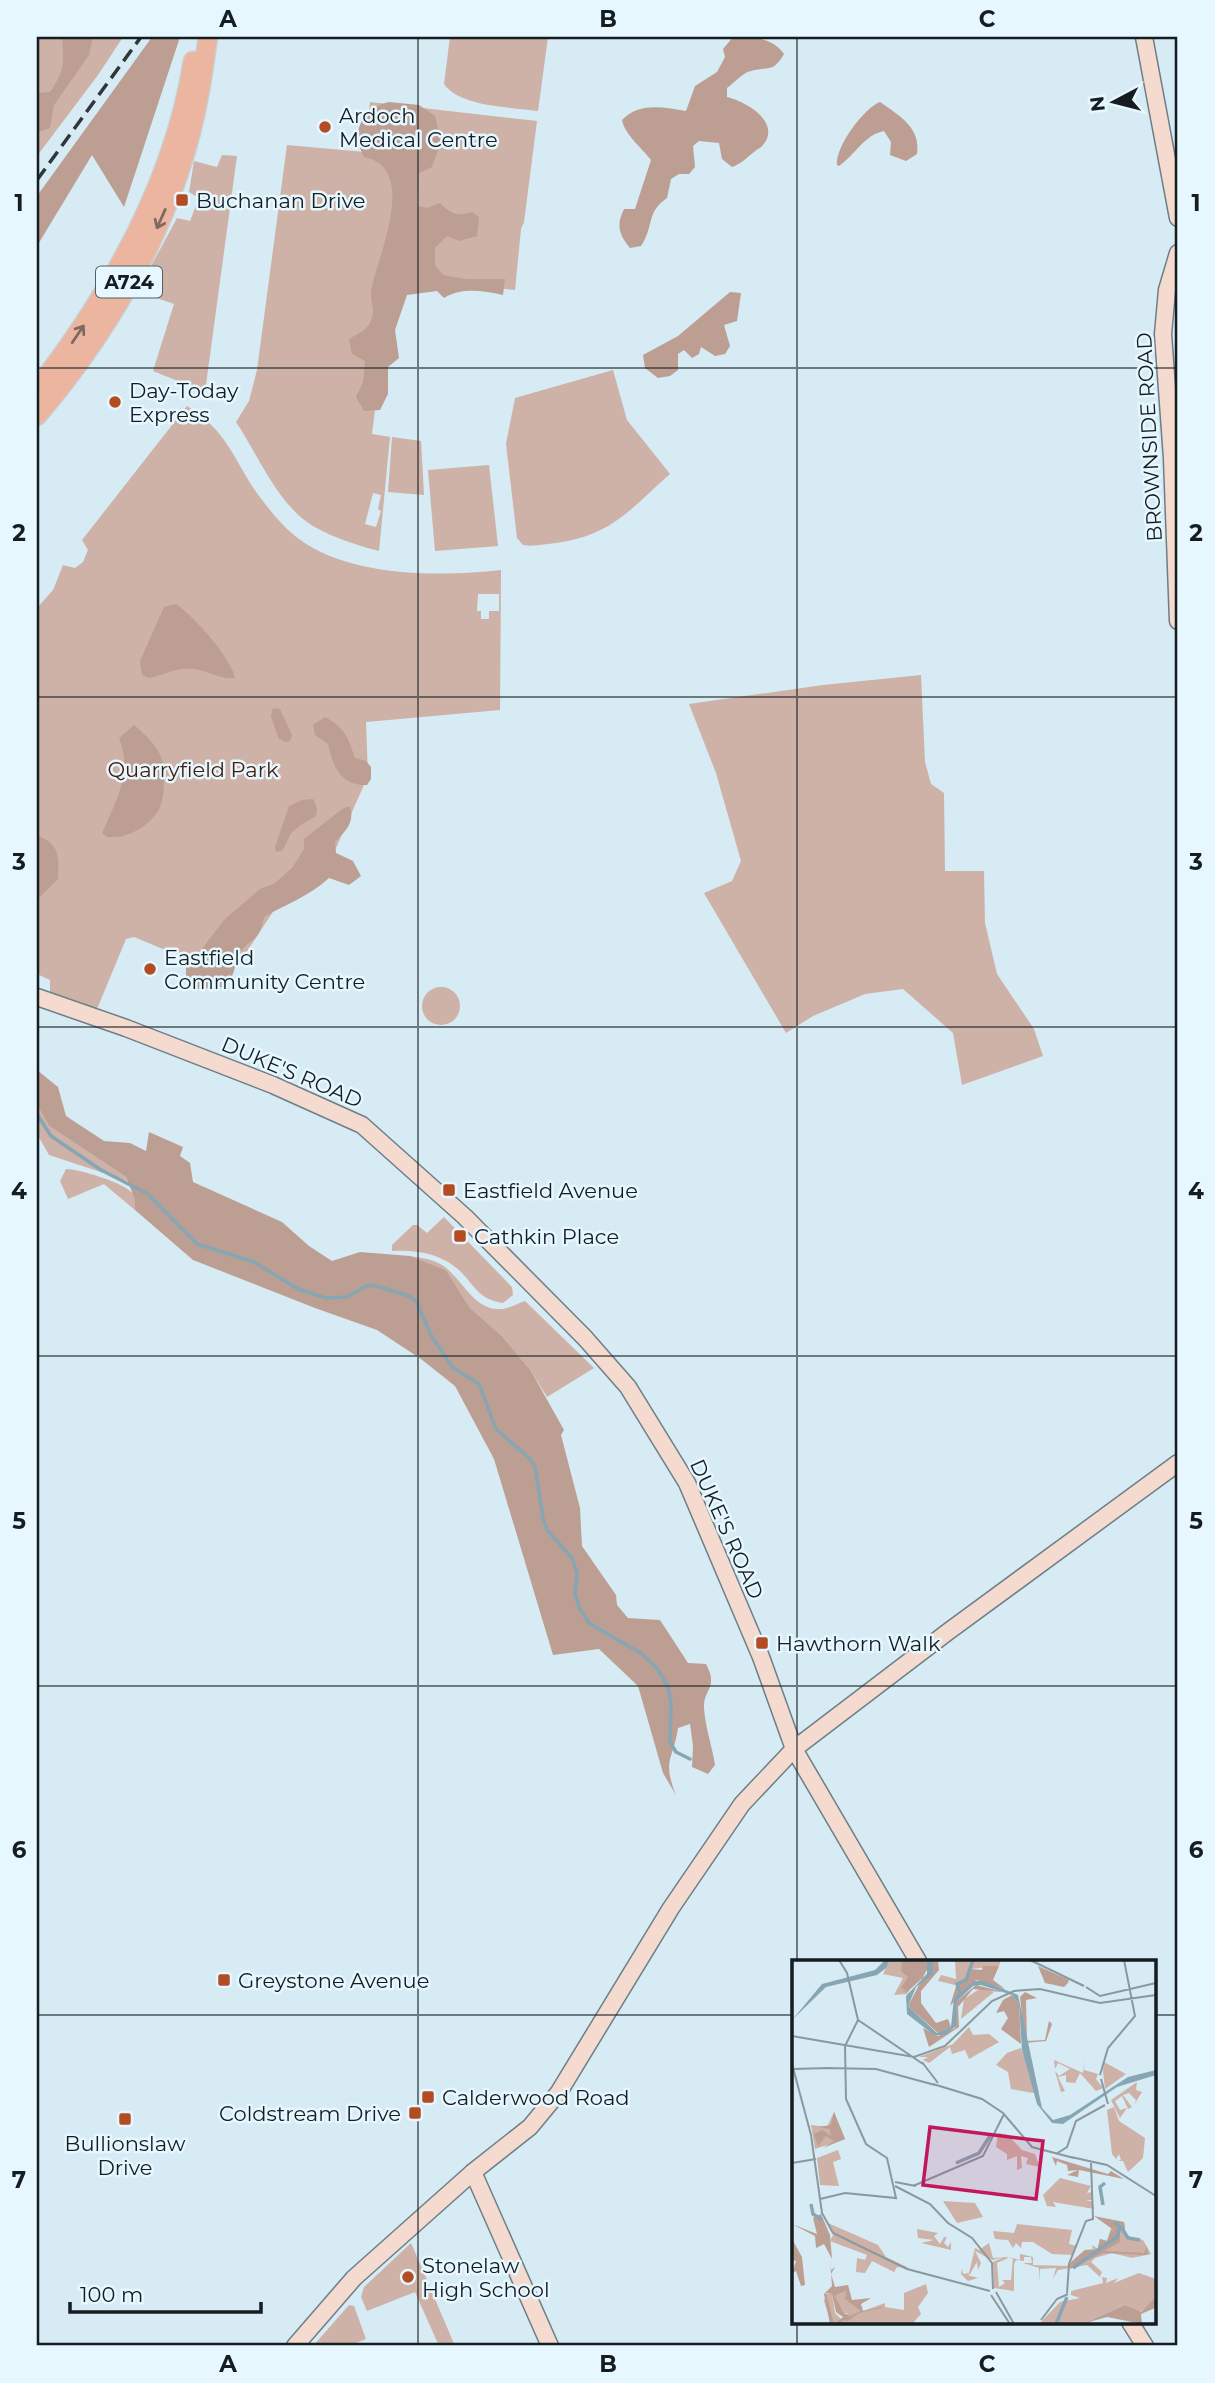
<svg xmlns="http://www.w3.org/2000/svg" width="1215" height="2383" viewBox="0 0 1215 2383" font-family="Montserrat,sans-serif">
<rect width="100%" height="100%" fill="#d6ebf4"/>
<g fill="#ceb1a7" fill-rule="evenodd">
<path d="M37,37H123L98,75L37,156Z"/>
<path d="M450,37H548L538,111C511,107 460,107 444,84Z"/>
<path d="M370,102L537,121L524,222L521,229L515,290L392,276L372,434L390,437L379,551C356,545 334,538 313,526C278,505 258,455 236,422L249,401L257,370L287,145L365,152ZM373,493L381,495L378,509L381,511L376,527L365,524Z"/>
<path d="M222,155L237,156L205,392L153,371L174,304L151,296L144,279L177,218L190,221L199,198L189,192L194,161L217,167Z"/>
<path d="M613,370L627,420L670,474C630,509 613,535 556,543C545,544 534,547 523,545L517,538L506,444L515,398Z"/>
<path d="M187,406C229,432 233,460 259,496C271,512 284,528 299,539C349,577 441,577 501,570L500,710L366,722L368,776L319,886L280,901L240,962L203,953L175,954L134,937L126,939L97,1009L50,992V980L37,974V608L53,590L63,565L75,568L83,562L88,550L82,540ZM478,594H499V611H489V619H481V611H477Z"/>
<path d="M392,437L421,441L424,495L388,492Z"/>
<path d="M489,465L498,546L435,551L428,470Z"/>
<path d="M921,675L925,762L931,784L944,793L945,871H984L985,923L997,974L1034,1029L1043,1056L962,1085L953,1033L903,989L865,994L813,1016L786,1033L704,893L732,881L741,861L716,773L689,704L823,685Z"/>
<circle cx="441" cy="1006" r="19"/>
<path d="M37,1105L49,1126L126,1177L128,1181L49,1155L37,1134Z"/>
<path d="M66,1169C78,1169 126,1183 133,1194C136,1199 135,1204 135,1210L104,1184L68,1199L60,1181Z"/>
<path d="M444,1217L512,1287L513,1295L503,1303C478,1299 476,1287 460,1271C440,1253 417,1250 392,1251V1245L413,1225H417L427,1233Z"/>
<path d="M410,1256C422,1258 432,1259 442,1265C461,1277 473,1309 498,1309C507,1310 516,1304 525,1301L594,1368L547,1397L531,1371L502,1336L470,1308L446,1270Z"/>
<path d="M411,2243L415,2252L455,2346H439L415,2292L367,2311L361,2297L364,2287Z"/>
<path d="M349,2305L354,2306L366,2339L349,2346H313Z"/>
</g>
<g fill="#bd9e92">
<path d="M65,37H93L89,55L54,105L50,128L37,132V97L39,93L50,92C65,70 64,63 62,38Z"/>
<path d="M152,37H180L124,207L92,155L37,246V196Z"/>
<path d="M733,37C753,37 772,37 784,54C773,73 769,66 751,71C742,73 734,83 727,88V97C745,101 782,122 763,145C761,148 757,149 754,152C746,158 743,163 732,167L722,159L719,143L699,141L693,146L695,167L689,174H679L671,179L667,198C646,212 654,227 641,246L630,248C619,235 616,225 624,209H635L651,160C641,147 625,135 622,120C638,102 664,107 686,111L695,86L717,72L725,57L723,49Z"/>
<path d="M389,102L419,105L435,116L441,141L432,167L419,173L417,206L427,208L440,203C451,214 457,217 472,212L479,217L477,236L459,241L447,236L435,248V265L443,275L465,279H505L503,295C482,291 463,287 444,298L437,291L407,295L395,330L399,358L388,367V394L380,410L364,411L356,397L363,382L365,361L352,354L349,339C358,334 369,329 372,318C375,310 370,299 371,291C377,257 420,168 364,157C362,152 358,145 358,140C356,120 372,106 389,102Z"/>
<path d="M880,102C900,116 921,128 917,154L906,161L890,155L891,142L884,131C864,135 855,155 839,166L837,165C835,147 864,108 880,102Z"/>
<path d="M730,292L741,293L737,321L724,325L730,346L725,354L715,356L701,347L699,354L692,358L684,350L678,354V370L670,376L658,378L645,368L643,355L678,336Z"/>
<path d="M176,604C194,617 231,657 235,678C220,680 209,671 195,669C178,666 165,675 149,678L142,675L140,661L164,607Z"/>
<path d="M273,708L280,709L292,735L290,741L286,742L279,739L271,717Z"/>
<path d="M325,717C345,728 348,737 355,758L366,761L371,767V779L367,785C341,786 333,767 328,744L315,735L313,725Z"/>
<path d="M134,725C145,734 160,748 163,763C165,776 165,800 158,811C147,828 126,839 107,837L102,833C116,801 133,772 119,738Z"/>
<path d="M313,799L317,808L316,816L302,824L291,833L283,850L276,852L275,847L289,806L302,800Z"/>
<path d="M350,806C355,822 346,831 335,842L336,853L353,861L361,876L349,885L329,878C310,896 286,904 264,917C259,945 248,937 239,955C233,969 237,971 225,987L197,989L186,980V965L198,954L224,920L260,889L275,883L292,868L304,849V839L342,809Z"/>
<path d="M37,835C60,845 59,856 58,879L37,900Z"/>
<path d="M37,1070L58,1087L66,1116L104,1141L130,1143L146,1151L149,1132L183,1147L180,1156L190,1163L193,1182L282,1222L309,1246L332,1261L360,1252L410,1256L446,1270L470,1308L502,1336L531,1371L564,1430L561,1435L580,1508L582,1546L616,1595L617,1605L628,1618L660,1620L688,1663L706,1664C719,1688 703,1689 704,1708C705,1726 712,1746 715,1765L708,1774L692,1767L693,1746L690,1724L678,1728C673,1761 662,1760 676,1795L663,1773L638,1686L599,1649L553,1655L494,1459L455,1386L421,1359L377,1330L315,1308L193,1260L135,1210V1200L126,1177L49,1126L37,1105Z"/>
</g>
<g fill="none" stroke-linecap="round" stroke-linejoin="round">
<path stroke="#86a6b4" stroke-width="3.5" d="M37,1114L51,1136L101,1170L148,1194L197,1244L254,1262L298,1289L326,1298L347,1297L366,1286L373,1285L409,1296L416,1301L431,1335L452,1367L479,1384L496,1429L529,1458L535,1466L543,1518L547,1530L572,1558L577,1573L575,1594L579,1607L589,1623L642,1654L657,1668L668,1687L671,1704L670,1742L676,1752L690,1759"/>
<defs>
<g id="secondary">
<path d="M1144,37L1178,218"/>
<path d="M1178,253L1167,290L1163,334L1172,458L1178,621"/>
<path d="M37,997L126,1028L273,1085L362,1125L465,1217L585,1338L628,1387L687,1483L761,1657L794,1749L918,1961"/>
<path d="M473,2172L550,2346"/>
<path d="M1130,2322L1145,2346"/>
<path d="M295,2346L354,2278L473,2172L530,2127L559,2092L671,1908L742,1804L794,1749L949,1631L1178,1463"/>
</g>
<g id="primary">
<path d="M37,389C111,293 174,183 193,61"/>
<path d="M37,416C114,326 178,213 199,95C203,76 205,56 208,37"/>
</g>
</defs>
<use href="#secondary" stroke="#6c7f87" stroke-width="19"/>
<use href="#primary" stroke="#cccdce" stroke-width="21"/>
<use href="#secondary" stroke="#f5dacf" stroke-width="16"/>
<use href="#primary" stroke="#ecb5a0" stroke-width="18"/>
<path stroke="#2e383b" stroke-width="3.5" stroke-dasharray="14 7" stroke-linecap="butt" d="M37,180L141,37"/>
</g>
<defs><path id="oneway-shaft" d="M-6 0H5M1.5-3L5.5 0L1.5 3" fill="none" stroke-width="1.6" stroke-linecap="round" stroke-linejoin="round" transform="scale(1.75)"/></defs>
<g stroke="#806960">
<use href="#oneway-shaft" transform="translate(161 219) rotate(114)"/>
<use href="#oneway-shaft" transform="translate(78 334) rotate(-56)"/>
</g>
<path fill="none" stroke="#151d20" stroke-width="2" stroke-opacity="0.55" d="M418,37V2346M797,37V1961M37,368H1178M37,697H1178M37,1027H1178M37,1356H1178M37,1686H1178M37,2015H793M1154,2015H1178M797,2322V2346"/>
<g fill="#b34c22" stroke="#e6f7ff" stroke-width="2.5">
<circle cx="325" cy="127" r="7"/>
<rect x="175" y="193" width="14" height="14" rx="3.5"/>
<circle cx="115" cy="402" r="7"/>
<circle cx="150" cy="969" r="7"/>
<rect x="442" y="1183" width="14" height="14" rx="3.5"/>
<rect x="453" y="1229" width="14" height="14" rx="3.5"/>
<rect x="755" y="1636" width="14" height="14" rx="3.5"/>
<rect x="217" y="1973" width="14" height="14" rx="3.5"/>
<rect x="421" y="2090" width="14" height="14" rx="3.5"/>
<rect x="408" y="2106" width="14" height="14" rx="3.5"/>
<rect x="118" y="2112" width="14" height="14" rx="3.5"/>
<circle cx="408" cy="2277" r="7"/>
</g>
<g text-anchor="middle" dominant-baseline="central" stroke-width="5" stroke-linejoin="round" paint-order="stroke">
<rect fill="#e6f7ff" stroke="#545e63" stroke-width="2" x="96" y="266.5" width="66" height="31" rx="5"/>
<g font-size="19" font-weight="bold" fill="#151d20">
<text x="129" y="282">A724</text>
</g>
<g font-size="21" fill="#151d20" stroke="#e6f7ff" text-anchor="start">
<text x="339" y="115">Ardoch<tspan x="339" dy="24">Medical Centre</tspan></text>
<text x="196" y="200">Buchanan Drive</text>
<text x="129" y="390">Day-Today<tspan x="129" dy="24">Express</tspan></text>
<text x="164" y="957">Eastfield<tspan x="164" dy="24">Community Centre</tspan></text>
<text x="463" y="1190">Eastfield Avenue</text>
<text x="474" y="1236">Cathkin Place</text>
<text x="776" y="1643">Hawthorn Walk</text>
<text x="238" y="1980">Greystone Avenue</text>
<text x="442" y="2097">Calderwood Road</text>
<text x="401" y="2113" text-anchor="end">Coldstream Drive</text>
<text x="125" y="2143" text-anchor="middle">Bullionslaw<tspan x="125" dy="24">Drive</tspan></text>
<text x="422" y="2265">Stonelaw<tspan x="422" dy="24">High School</tspan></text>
</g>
<g font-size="21" fill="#151d20" stroke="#e6f7ff">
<text transform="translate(1149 437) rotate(-93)">BROWNSIDE ROAD</text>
<text transform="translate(292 1072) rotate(23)">DUKE'S ROAD</text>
<text transform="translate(727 1529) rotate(66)">DUKE'S ROAD</text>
</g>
<g font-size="21" fill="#461c0b" stroke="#e6f7ff">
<text x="193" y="769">Quarryfield Park</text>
</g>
</g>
<g transform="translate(792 1960)">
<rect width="364" height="364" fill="#d6ebf4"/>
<path d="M98,0H135L115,34L102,35L111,18L91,14ZM163,0H209L207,6L178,9L174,20L163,25L146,21L149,15L164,19ZM189,28L202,32L169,59L172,39ZM177,67L181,75L197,74L207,82L177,99L173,90L160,94L158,87L137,103L131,100L136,97H127L161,84ZM229,88L243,131L241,133L219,129L216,112L204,105L215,93ZM262,100L291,113L293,100L292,110L306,114L304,119L311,128L304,131L288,113L283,123L274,122V115L266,117L273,131L269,132L263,111L267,116L278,109L266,103L263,109ZM312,102L334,114L313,129L311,111ZM345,122L344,130L350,132L342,145L344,140L337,133L331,135L340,147L336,149L330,136L323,141L328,150L335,148L328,158L319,140ZM322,147L327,161L353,178L351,198L336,212L331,201H326L329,200L327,194L324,199L320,194L315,150ZM42,152L53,179L23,189L19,165L35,167ZM206,173L216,175L230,190L243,194L248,207L234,204L236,198L229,196L230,208L225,210V196L215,200V194L204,187ZM46,190L49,199L41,202L47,226L28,225L25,198ZM268,218L299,226L295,233L300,232L301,240H294L301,242L302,249L261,242L264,247L255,246L251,235ZM151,241L183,243L191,257L165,263ZM321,262H332L334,276L351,280L359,294L340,298L320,293L303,298L299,302L310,312L308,317L295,305L266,310L261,319L264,308L248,309L247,323V308L231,303H240L239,297H232V301L224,300L222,304V331L202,328L201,302L212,297L200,300L183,291L189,303L186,310L185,302L178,314L175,315L186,318L176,321L169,314L170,309L171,314L177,313L183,288L187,290L197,283L201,298L215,297L216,298L205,303L207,327L213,323L210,320H219L221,299L216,297L228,300V294L241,297V305L275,306L293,290L301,289L300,285L306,289L308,279L315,281ZM36,263L86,285L94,297L117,308L105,307L102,312L80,301L73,313L64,312L65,298L73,300L75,295L38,281L42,273ZM225,264L280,270L277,284L285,286L281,295L260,294L241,282H230L229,288L224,283L221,288L216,280L203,279L201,271L222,273ZM125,269L146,273L142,276L148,284L152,277H155L152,283L156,287L159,282V290L129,283L142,280L126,278ZM347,313L364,319L362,342L348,352L333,345L290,364H247L268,342L288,338L279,335V331L311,323L310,317L315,318L314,323L326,318L322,323ZM134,324L136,333L126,347L129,354L120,364L39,363L32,341L34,334H40L43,353L49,359L56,353H52L43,336L54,331V339L71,351L93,343V347L112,350V333Z" fill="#ceb1a7"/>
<path d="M110,0L136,2L135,14L115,32H109L115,31L109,28L116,17L109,11ZM140,0H146L147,10L129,31V43L144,63L156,59L159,67L146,73L116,46ZM191,6H207L201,20L213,29L184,20L158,46L165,23L174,20L178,9L190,10ZM246,6L277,20L276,23L272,27L253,23ZM184,25L211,32L181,29L166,47L167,67L137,87L131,68L146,76L163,68L165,41ZM233,32L245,38L234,40L235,81L253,80L257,61L260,64L254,81L233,83L228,37ZM220,35L227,44L229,84L209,69L216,58L212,51L204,53L211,40ZM42,152L53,179L31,188L42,181L34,176L26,186L20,169L22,174L30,170L39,176L38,169L26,167L39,165ZM260,197L316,214L319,211L332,219L287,210L286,217L275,215L286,210L276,211L275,205L265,201L264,206ZM29,254L38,275L40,299L32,284L24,288L23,276L0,264L25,274L21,258ZM302,256L332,262L334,276L349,280L335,279L328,264V282L312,291L352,293L355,286L356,295L311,293L278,309L279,302L293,290H305L308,279L315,281L319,270L323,271ZM0,279L10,297L13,325L9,326L4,311L0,313L4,301L0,300ZM38,301L39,310L43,307L39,314L43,327L56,325L60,340L79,338L69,344L71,351L90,347V348L67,353L56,361L51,360L50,363L42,364L51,357L44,352L40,334L34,333L42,364H38L32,334L40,326ZM54,331L53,339L69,351L58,356L52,353L43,336ZM364,337L363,348L349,354L350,364L315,357L290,364L333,345L349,352Z" fill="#bd9e92" fill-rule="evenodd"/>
<path d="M93,0H98L94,8L85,15L34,27L0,60L30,24L83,10ZM135,0L141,2V14L124,27L116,46L145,73L159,67L162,38L182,21H192L226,35L250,148L261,160L278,155L336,117L364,110V115L325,127L271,164L260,163L245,144L230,90L227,44L220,35L189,25L181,26L165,41L164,66L153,75H142L115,54L114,36L135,14Z" fill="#86a6b4"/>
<path fill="none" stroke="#86a6b4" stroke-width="3.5" d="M168,33L165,24L174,20L181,0M164,203L187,193L198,176M19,244L21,254L30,260M311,245L308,227L313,223M329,267L336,278L348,280M281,308L325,277L328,267L323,262M264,364L275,337"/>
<path fill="none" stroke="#89999f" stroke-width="2" d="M47,0L55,13L66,60M238,0L292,26M294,27L308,36L364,23M66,60L131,104M0,76L122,97L153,86L200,41L222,31L248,29L308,43L364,35M130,102L146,123M0,104L19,175L30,253L41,273L115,309L198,331M33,108L84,109L143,125M1,109L37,108M308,115L316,88L343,56L332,0M309,119L316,144M141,124L190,139L211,153L240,187L282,198M264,194L275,187L284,161L313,145M279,197L315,205L364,236M0,203L24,199M103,222L124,226M103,226L138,244L156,263L180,278L200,303L201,329M121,226L191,196L212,154M28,239L53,233L104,238L95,198L74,184L54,139L53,86L66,60M204,332L222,364M275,333L277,304L294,261L301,259L299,203M199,335L218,364M249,360L265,339L276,334"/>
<path fill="#c2185b" fill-opacity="0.15" stroke="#c2185b" stroke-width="3.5" d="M138,167L251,181L244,239L131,225Z"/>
<rect width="364" height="364" fill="none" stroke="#151d20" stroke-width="3.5"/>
</g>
<rect width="1215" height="2383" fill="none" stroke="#e6f7ff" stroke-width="77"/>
<g transform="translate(1114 102) rotate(263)" stroke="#e6f7ff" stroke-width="5" paint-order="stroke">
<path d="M0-5L12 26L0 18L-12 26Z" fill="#151d20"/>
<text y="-10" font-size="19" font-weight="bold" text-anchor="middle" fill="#151d20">N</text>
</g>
<path d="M70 2302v10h191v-10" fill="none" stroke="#151d20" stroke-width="3.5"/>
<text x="80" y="2302" font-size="21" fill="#151d20" stroke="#e6f7ff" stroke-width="5" paint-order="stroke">100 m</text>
<rect x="38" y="38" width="1138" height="2306" fill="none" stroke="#151d20" stroke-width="2.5"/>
<g font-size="23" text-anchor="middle" font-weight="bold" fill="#151d20">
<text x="228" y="27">A</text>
<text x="608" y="27">B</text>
<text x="987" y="27">C</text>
<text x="19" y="211">1</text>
<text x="1196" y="211">1</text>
<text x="19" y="541">2</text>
<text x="1196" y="541">2</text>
<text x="19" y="870">3</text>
<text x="1196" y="870">3</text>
<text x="19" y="1199">4</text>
<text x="1196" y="1199">4</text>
<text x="19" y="1529">5</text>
<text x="1196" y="1529">5</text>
<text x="19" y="1858">6</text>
<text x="1196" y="1858">6</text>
<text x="19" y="2188">7</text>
<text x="1196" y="2188">7</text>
<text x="228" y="2372">A</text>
<text x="608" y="2372">B</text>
<text x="987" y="2372">C</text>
</g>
</svg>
